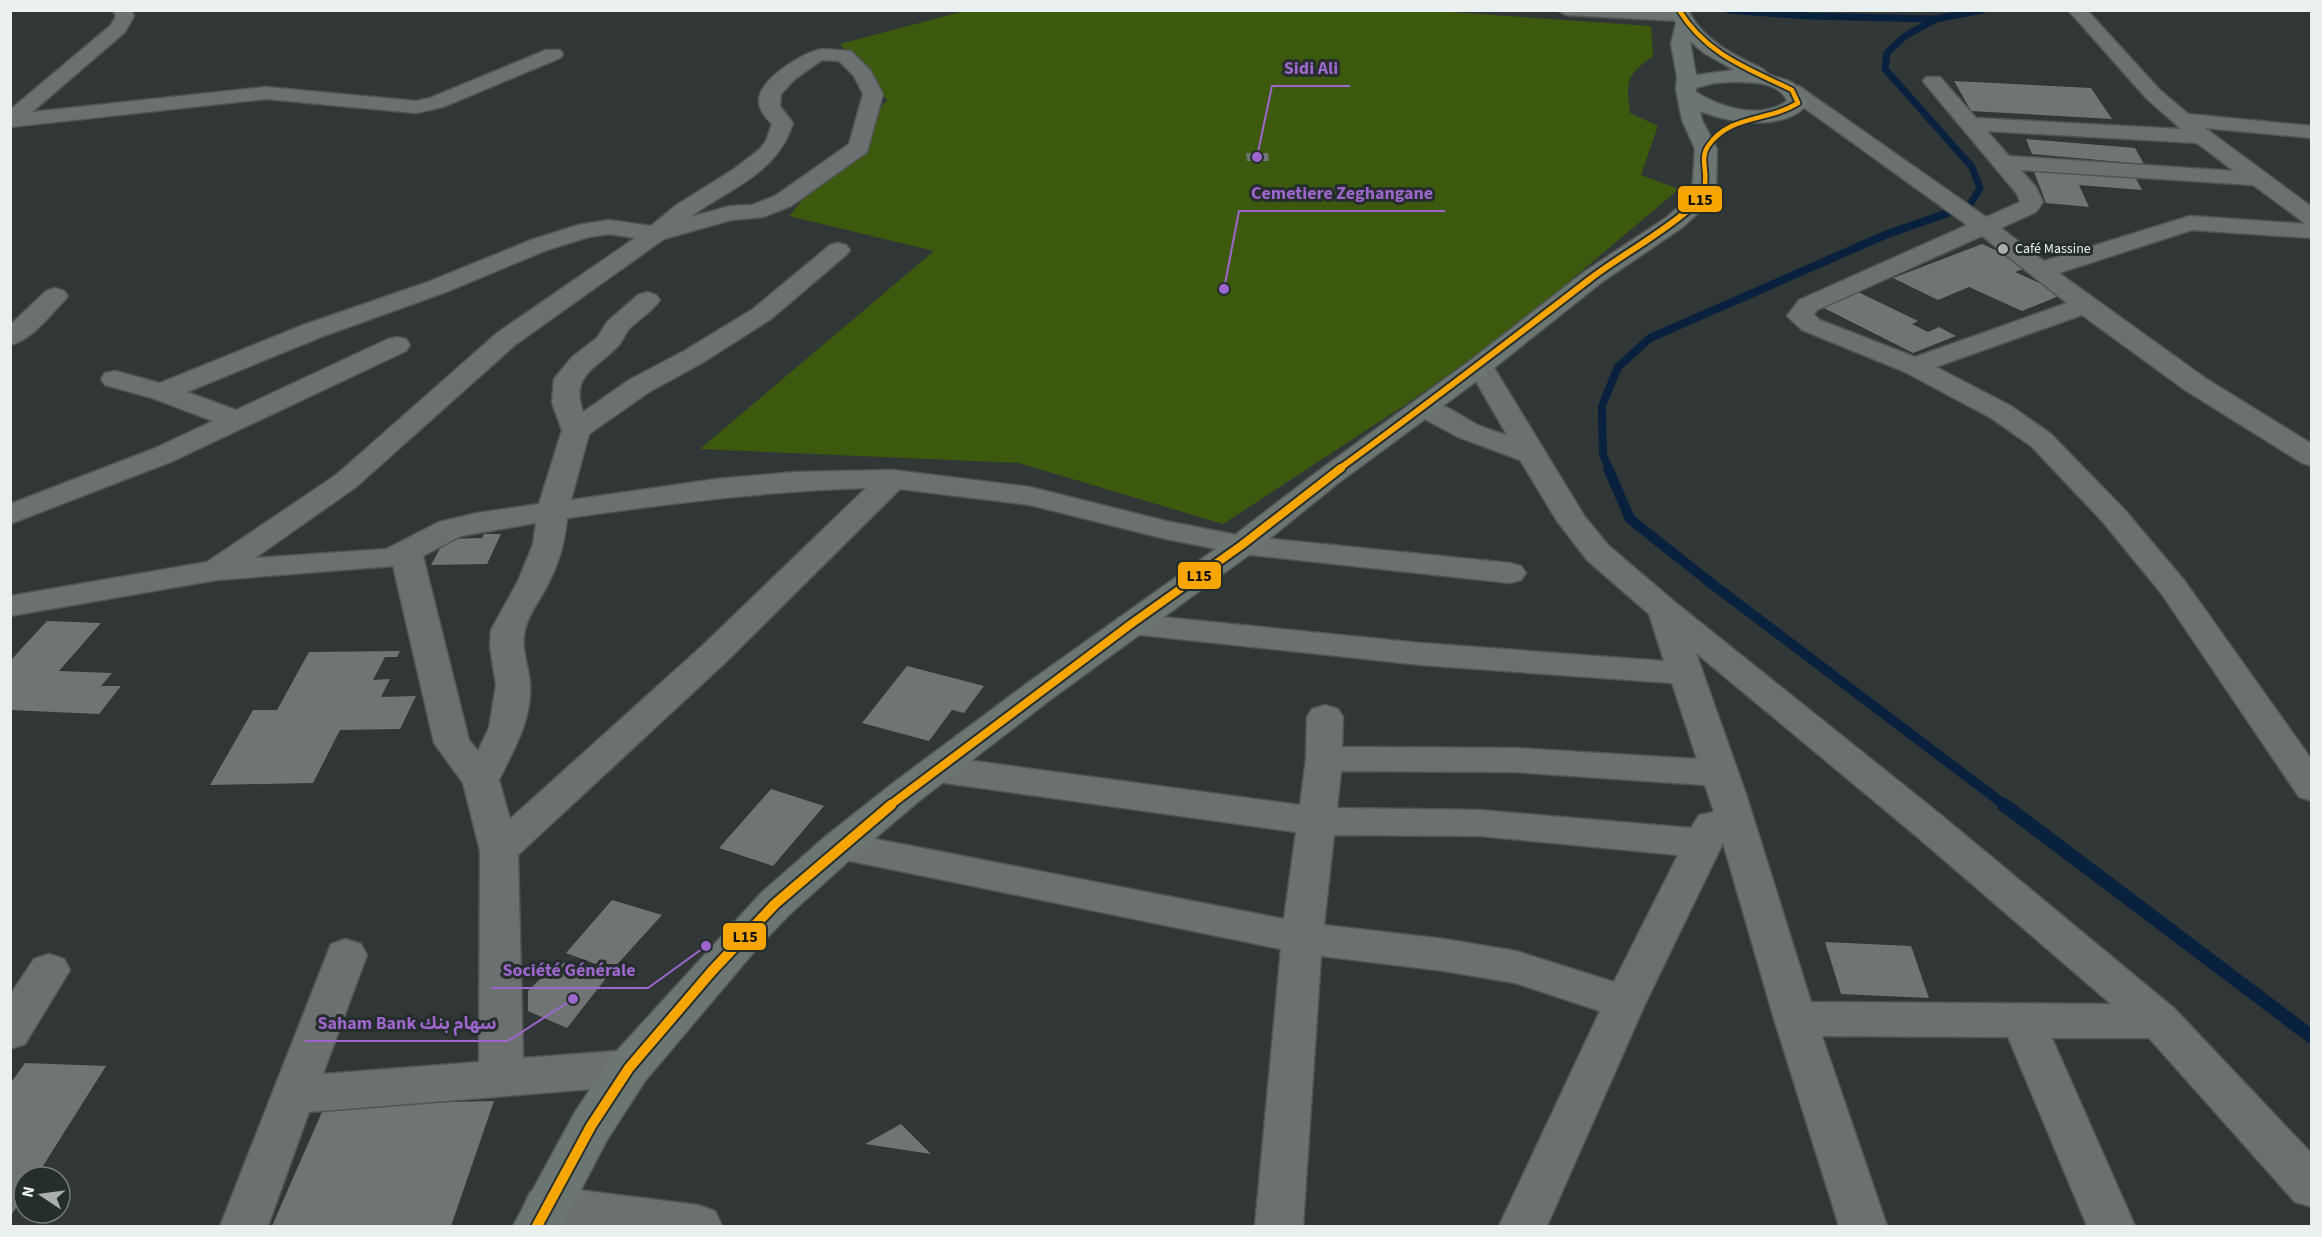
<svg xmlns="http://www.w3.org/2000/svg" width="2322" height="1237" viewBox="0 0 2322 1237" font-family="'Source Sans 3','Noto Sans Arabic',sans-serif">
<rect width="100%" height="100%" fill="#313636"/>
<path fill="#3d590e" d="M968,10H1421L1651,26L1653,56C1626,76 1626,80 1630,113L1658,126L1641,175L1679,189L1514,328L1405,405L1223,524L1019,463L700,449L934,251L789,216L887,100L840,44Z"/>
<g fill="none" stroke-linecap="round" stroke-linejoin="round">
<g stroke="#08213f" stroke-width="7">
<path d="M1729,10L1808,16L1935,19"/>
<path d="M1969,206L1980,188L1972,167L1885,69L1887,53L1905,36L1936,19L1982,10"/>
</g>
<path stroke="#08213f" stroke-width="8" d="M1609,469L1603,455L1602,406L1618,367L1650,338L1885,235L1970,205"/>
<path stroke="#08213f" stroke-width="10" d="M1608,468L1630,519L1712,584L2006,806"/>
<path stroke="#08213f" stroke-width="14" d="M2004,805L2312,1037"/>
</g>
<g fill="#707474">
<path d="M1954,81L2091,88L2112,119L1971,111Z"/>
<path d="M2026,139L2135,148L2144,164L2032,154Z"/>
<path d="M1246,153H1268L1269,161H1247Z"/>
<path d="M2031,164L2133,173L2142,190L2079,185L2089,207L2046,203Z"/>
<path d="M1982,244L2031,266L2015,272L2064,294L2022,311L1969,287L1938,300L1893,278Z"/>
<path d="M1858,292L1918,321L1912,324L1928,332L1939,327L1956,336L1913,353L1820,306Z"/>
<path d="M484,534H501L487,564L431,565L445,539L482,538Z"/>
<path d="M47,621L101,623L59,671L112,673L101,686H121L99,714L10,710V661Z"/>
<path d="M400,651L397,657H385L373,680L390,679L381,697L416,696L400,729L340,730L313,783L210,785L253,710H277L309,652Z"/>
<path d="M907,666L984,686L964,713L952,710L929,741L862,723Z"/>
<path d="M771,789L824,806L773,866L719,848Z"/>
<path d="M612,900L662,915L612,970L566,953Z"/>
<path d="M1825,942L1911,946L1929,998L1841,994Z"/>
<path d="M558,961L607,977L567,1028L528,1011V991Z"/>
<path d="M25,1063L106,1066L36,1177H24V1196L10,1217V1084Z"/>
<path d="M494,1101L451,1226H272L325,1105Z"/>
<path d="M901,1124L931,1154L865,1144Z"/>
</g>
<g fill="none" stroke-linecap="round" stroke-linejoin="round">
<defs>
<g id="minor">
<path d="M113,10H131L134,16L125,32L32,112L266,87L416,101L430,98L546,50H560L563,54L560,58L443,107L416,113L266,99L10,127V110L111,25L116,16Z"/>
<path d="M1557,10H1681L1687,12L1690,16L1687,20L1681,21L1566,15Z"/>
<path d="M2068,10H2087L2160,90L2188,114L2312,126V138L2205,128L2312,207V238L2192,230L2059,273L2205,378L2312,444V466L2302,463L2185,390L2082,315L1936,367L2011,406L2051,434L2124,509L2184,580L2312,760V801L2299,797L2161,593L2102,521L2031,446L1991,418L1905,372L1802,330L1787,316L1799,300L1967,225L1785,94L1782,90L1785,86H1799L1986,217L2020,202L2017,194L1926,85L1923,81L1926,77H1940L1976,118L2181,129L2146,98ZM1987,131L2197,143L2234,171L2009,156ZM2021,170L2253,185L2306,224L2190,216L2044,261L2001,228L2036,212L2043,202L2036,187ZM1982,236L2067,303L1915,357L1820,320L1814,315L1817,310Z"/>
<path d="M822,49L851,51L870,70L883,94L867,152L791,206L763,217L731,220L664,239L515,345L356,487L255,558L386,549L439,522L477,513L539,504L562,430L552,403L554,379L572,357L597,338L607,322L638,295L647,292L656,295L660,300C652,312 639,319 629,329C624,335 622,343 616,348C595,369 570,376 583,412L629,380L684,351L753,309L830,245L838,243L846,245L850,250L846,255L771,319L702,363L649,392L589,434L571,500L716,479L795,472L893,470L1030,487L1166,521L1242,536L1510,563L1521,566L1526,573L1521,580L1510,583L1242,554L1166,539L1030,505L900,489L727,661L518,855L523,1058L629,1050L645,1055L651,1068L645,1081L629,1086L309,1112L268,1226H220L331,944L346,939L361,944L367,955L323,1074L479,1062L480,851L463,783L434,743L393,566L217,580L10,616V596L207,562L336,475L497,333L635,238L609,234L589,237L547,250L446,292L321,337L187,392L236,410L388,339L397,337L406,339L410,345L406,351L173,461L10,524V504L153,449L213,421L152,398L105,385L101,379L105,373L115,371L160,383L303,325L428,282L531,240L578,225L609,220L651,226L675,206L734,169L760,149L766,141L772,124C766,118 758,109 759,100C760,78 804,52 822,49ZM822,60L839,61L854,76L863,94L849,144L775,196L752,205L730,206L690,217C730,188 777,174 793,123L780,106L781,94L795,79ZM866,488L703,645L510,819L499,780C514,749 532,720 530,684C529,666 520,648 525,630C529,611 543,597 550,580C560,560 565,541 567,518C667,504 765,491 866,488ZM536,523L533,544L518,581L491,630L490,647L496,685L489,728L478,751L469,740L423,556L461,536Z"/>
<path d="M55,288L64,291L68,296L64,301C48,317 33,339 10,345V325L46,291Z"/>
<path d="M1480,358L1489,360L1493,366L1585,517L1609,546L1676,603L1941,815L2175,1009L2312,1154V1207L2295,1202L2149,1038H2052L2135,1226H2087L2008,1037L1822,1036L1887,1226H1839L1774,1019L1723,843L1646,1002L1547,1226H1499L1600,1011L1515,983L1444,971L1321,956L1303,1226H1255L1281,949L826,856L821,846L826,836L840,832L1284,919L1296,832L937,782L924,778L919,769L924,760L937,756L1300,805L1306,759L1307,717L1312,709L1325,705L1338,709L1343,717L1342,747L1514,748L1697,759L1672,683L1421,665L1131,634L1119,631L1114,624L1119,617L1131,614L1421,643L1664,661L1649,614L1587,560L1557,521L1520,460L1458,437L1415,414L1411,408L1415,402C1437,397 1457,414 1476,424C1486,429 1497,432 1507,435L1467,366L1471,360ZM1696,653L1915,835L2111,1004L1811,1002L1746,794ZM1341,771L1514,772L1705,785L1714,812L1699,815L1691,828L1480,810L1337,808ZM1334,835L1480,836L1678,855L1614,982L1516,951L1444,939L1324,925Z"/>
<path d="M49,954L64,959L70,970L25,1044L10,1049V995L34,959Z"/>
<path d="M547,1186L698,1205L715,1211L722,1226H543L530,1222L523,1207L530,1192Z"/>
</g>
<path id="major" d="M1670,10H1688C1703,41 1734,55 1763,69C1774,84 1794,70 1808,103C1788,132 1728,123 1700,111L1702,120L1717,149L1716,191L1709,203L1683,227L1602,282L1489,372L1337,484L1253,552L1050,700L919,801L854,856L789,915L759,946L645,1081L607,1140L562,1226H513L575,1112L613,1055L761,893L826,836L893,783L1026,684L1231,538L1317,472L1471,360L1584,272L1667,217L1692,194L1695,149L1682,120L1676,90L1677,77L1671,44L1676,23ZM1690,41L1704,53L1734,70L1696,75ZM1732,82C1750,82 1779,81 1787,101C1761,120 1721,108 1696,92V88L1714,83Z"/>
</defs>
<use href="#minor" stroke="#505454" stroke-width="3"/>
<use href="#major" stroke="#505454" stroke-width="3"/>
<use href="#minor" fill="#6c7070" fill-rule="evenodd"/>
<use href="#major" fill="#6b7572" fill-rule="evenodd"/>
<defs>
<path id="bus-1-far3" d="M1679,10C1707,55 1747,68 1792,90L1798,103C1768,122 1730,114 1708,146C1696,164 1718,182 1692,206"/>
<path id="bus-1-far2" d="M1339,469C1424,407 1507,343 1590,279C1624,253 1662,234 1694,205"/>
<path id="bus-1-far1" d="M889,806L1131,624L1242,545L1341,468"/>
<path id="bus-1" d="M537,1226L591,1126L629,1068L712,971L775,904L891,805"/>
</defs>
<use href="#bus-1-far3" stroke="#262d2d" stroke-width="8"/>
<use href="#bus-1-far2" stroke="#262d2d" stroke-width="10"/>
<use href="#bus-1-far1" stroke="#262d2d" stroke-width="12"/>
<use href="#bus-1" stroke="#262d2d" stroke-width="14"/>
<use href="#bus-1-far3" stroke="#f7a600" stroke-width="4.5"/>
<use href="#bus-1-far2" stroke="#f7a600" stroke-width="6"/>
<use href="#bus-1-far1" stroke="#f7a600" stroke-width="8"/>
<use href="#bus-1" stroke="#f7a600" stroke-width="10"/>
</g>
<circle fill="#a9aeae" stroke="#262d2d" stroke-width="2" cx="2003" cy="249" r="6"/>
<g text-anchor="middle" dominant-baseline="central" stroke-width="6" stroke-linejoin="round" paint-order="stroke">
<g font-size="14" fill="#eaefef" stroke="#262d2d" text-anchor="start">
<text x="2015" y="249">Café Massine</text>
</g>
</g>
<path fill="none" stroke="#9c66cd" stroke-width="2" d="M1257 157L1272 86H1350M1224 289L1239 211H1445M706 946L648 988H491M573 999L508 1041H305"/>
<g fill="#9c66cd" stroke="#262d2d" stroke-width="2">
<circle cx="1257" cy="157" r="6"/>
<circle cx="1224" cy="289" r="6"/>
<circle cx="706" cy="946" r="6"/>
<circle cx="573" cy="999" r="6"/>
</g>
<g font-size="18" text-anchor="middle" font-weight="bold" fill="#9c66cd" stroke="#262d2d" stroke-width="6" stroke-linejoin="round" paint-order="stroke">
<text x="1311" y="74">Sidi Ali</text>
<text x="1342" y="199">Cemetiere Zeghangane</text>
<text x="569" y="976">Société Générale</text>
<text x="407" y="1029">Saham Bank سهام بنك</text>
</g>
<g stroke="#262d2d" stroke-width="2">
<rect x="1677" y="185" width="46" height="28" rx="6" fill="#f7a600"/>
<rect x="1177" y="561" width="45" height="29" rx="6" fill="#f7a600"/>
<rect x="722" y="922" width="45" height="29" rx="6" fill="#f7a600"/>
</g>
<g font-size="16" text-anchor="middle" font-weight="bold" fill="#111">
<text x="1700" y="205">L15</text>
<text x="1199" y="581">L15</text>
<text x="745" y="942">L15</text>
</g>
<rect width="2322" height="1237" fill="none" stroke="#eaefef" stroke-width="24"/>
<g transform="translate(42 1195) rotate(283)"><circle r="28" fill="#262d2d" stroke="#747b7b" stroke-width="1.5"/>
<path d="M0-4.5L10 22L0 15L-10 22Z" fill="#a9aeae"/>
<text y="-9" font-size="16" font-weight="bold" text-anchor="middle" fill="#eaefef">N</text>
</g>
</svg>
